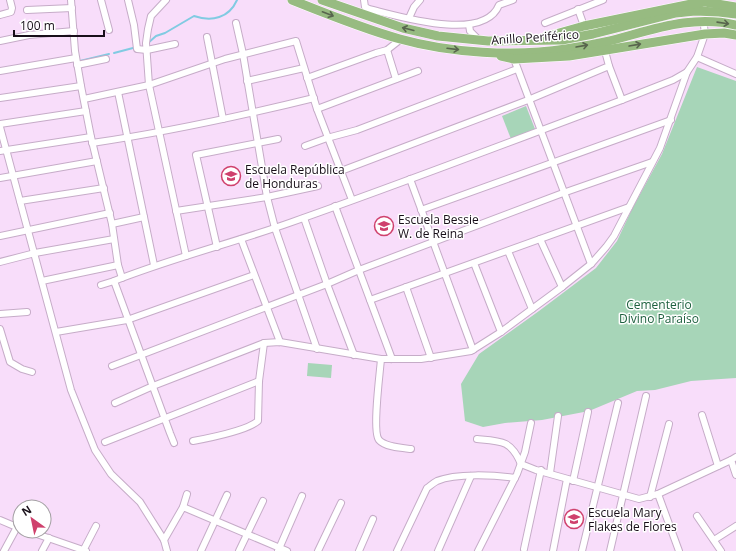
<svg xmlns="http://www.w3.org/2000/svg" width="736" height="551" viewBox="0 0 736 551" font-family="'Open Sans',sans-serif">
<rect width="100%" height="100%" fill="#f8ddfa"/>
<g fill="#a7d5b8">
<path d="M697,67L736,81V378L691,381L655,390L637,391L589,411L542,420L505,423L483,427L465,421L461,384L479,354L539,311L596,268L617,241L632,209L662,154Z"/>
<path d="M526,106L535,129L511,139L502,116Z"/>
<path d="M308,363L332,365L331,378L307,376Z"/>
</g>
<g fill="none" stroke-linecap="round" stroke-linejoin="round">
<g stroke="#81cbe2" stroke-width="2">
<path d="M148,43L156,36L165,33L194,16C212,22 229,18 237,0"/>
<path d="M114,53L133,48"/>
<path d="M80,61L109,54"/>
</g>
<defs>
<g id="minor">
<path d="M71,0L75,51L81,86L91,137L112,224L118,265L122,278"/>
<path d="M101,0L109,30"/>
<path d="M128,0L134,25L137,49L147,50L175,44"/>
<path d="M166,0L151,16L148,29L146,43L149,85L186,256"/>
<path d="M364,0L365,7L369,9C398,16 484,43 499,5L513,0"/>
<path d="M578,9L584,26"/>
<path d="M27,10L72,8"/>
<path d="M0,15L11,12L12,8L10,0"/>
<path d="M409,18L414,7L420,0"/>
<path d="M236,23L243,54L267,197L275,228L317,349"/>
<path d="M545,23L603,0"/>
<path d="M469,25L470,31L479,40"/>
<path d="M207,37L223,119"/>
<path d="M0,41L29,35L74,31"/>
<path d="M387,50L396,79"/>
<path d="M697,57L736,74"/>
<path d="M514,59L591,264"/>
<path d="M77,65L106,59"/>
<path d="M609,66L622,100"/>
<path d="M0,71L76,58"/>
<path d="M307,78L376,53L387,50L401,39"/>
<path d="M247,81L304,68"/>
<path d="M118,92L154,265"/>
<path d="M0,98L81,86"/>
<path d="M84,99L149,85L225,59L296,41L317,109L352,200"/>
<path d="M317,109L418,71"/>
<path d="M0,124L86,111"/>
<path d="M0,127L71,390L95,450L111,474L140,502L164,540L167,551"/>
<path d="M92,143C167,132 241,116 314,98"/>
<path d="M305,146L327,138L357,130L517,69"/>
<path d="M0,151L91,137"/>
<path d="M341,171L528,100L609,66L605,51"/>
<path d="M0,178L97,161"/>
<path d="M410,179L473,350"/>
<path d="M20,201L104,188"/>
<path d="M335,206L392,359"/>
<path d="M421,210L671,120"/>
<path d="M176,211L267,197L318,186"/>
<path d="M304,218L327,284L354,355"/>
<path d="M112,224L144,217"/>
<path d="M0,236L110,213"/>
<path d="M241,239L280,342"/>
<path d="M540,239L562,287"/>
<path d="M217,247L196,155L278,139"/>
<path d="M508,251L532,309"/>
<path d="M0,262L35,253L114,239"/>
<path d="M474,263L501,332"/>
<path d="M42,281L118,265"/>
<path d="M101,285L114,281"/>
<path d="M406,287L431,358"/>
<path d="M370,300L629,207"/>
<path d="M0,314L27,312"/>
<path d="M0,329L10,362L22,369L32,372"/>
<path d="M56,332L127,320L254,275"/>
<path d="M381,359C380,372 372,432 379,440C385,447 402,448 411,449"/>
<path d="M112,366L327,284L359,270L563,193L652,162"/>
<path d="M115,403L153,386L264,343L280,342L381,359H421L471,351L501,332L562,287L591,264L606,247L614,236L660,148L687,72L697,57L705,34L704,26"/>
<path d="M702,415L718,466"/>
<path d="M477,439C501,441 511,440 521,464L536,470L639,499L658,494L731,460L736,457"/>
<path d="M193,441C209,438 246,431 258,421L259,381L264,343"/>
<path d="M105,442L259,381"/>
<path d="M174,443L170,433L114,281C172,258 233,243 292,222C403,183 512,141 622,100L673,80L687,72"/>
<path d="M731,460L736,475"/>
<path d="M550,473L558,416"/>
<path d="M573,481L588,412"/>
<path d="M658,494L679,551"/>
<path d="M650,497L669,424"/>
<path d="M183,507L187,494"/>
<path d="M697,516L721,551"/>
<path d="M0,520L19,528"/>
<path d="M28,531L86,551"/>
<path d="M164,540L183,507L287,551"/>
<path d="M714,540L736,526"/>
<path d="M524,549L541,470"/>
<path d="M4,551L17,527"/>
<path d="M42,551L49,538"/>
<path d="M83,551L96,526"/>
<path d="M201,551L227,495"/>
<path d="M239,551L263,501"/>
<path d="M278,551L302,496"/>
<path d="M318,551L341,503"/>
<path d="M359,551L373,519"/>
<path d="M397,551L427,488C430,486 433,483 437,481C456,473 495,475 515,478"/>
<path d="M438,551L471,476"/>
<path d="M478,551L517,474L525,452L531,423"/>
<path d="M553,551L567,479"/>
<path d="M582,551L618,403"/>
<path d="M610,551L646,396"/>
</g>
<g id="highway">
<path d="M292,0C327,14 364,29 400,39C450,53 515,57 566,49C579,47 592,45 605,42C650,31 690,14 736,25"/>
<path d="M322,0L403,28L438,36L488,41L562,40L593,34L676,13L695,11L719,12L736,14"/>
<path d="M545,37L584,26L691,4L705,2L736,7"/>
<path d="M501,56L514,59L569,56L705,34L724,33L736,35"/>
</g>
</defs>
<use href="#minor" stroke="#c6acc8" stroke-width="8"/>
<use href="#highway" stroke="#fff" stroke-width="10"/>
<use href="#minor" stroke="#fff" stroke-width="6"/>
<use href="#highway" stroke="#97bb81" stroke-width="9"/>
</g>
<defs><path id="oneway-shaft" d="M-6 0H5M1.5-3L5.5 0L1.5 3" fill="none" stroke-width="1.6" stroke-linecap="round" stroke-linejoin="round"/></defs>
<g stroke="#58654d">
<use href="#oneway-shaft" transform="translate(328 14) rotate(21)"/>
<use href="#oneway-shaft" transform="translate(723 23) rotate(8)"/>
<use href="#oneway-shaft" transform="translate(408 29) rotate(-166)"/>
<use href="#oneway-shaft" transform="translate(635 45) rotate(-10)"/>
<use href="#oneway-shaft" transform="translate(582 46) rotate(-10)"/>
<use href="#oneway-shaft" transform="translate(453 49) rotate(7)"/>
</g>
<defs>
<symbol id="school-ring" viewBox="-11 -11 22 22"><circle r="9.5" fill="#fff" stroke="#cf416d" stroke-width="1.5"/><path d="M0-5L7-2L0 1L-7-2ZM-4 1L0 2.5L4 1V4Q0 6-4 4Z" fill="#cf416d"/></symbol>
</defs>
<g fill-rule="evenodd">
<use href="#school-ring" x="220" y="165" width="22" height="22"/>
<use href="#school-ring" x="373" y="215" width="22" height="22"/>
<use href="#school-ring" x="563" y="508" width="22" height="22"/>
</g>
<g text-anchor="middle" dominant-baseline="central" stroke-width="3" stroke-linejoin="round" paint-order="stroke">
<g font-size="12" fill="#180f19" stroke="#fff">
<text transform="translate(535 37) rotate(-4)">Anillo Periférico</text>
</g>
<g font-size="12" fill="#180f19" stroke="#fff" text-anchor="start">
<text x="245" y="169">Escuela República<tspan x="245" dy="14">de Honduras</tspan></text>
<text x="398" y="219">Escuela Bessie<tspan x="398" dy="14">W. de Reina</tspan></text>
<text x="588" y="512">Escuela Mary<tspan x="588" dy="14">Flakes de Flores</tspan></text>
</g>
<g font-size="12" fill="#1e613f" stroke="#fff">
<text x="659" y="304">Cementerio<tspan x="659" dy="14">Divino Paraíso</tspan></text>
</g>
</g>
<g transform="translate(32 519) rotate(327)"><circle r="19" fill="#ffffff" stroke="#a39fa3"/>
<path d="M0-3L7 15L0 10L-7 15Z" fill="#cf416d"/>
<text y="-6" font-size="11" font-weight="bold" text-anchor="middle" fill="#180f19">N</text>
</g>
<path d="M14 30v6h90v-6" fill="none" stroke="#180f19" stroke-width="2"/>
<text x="20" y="30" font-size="12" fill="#180f19" stroke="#ffffff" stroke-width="3" paint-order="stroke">100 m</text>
</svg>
